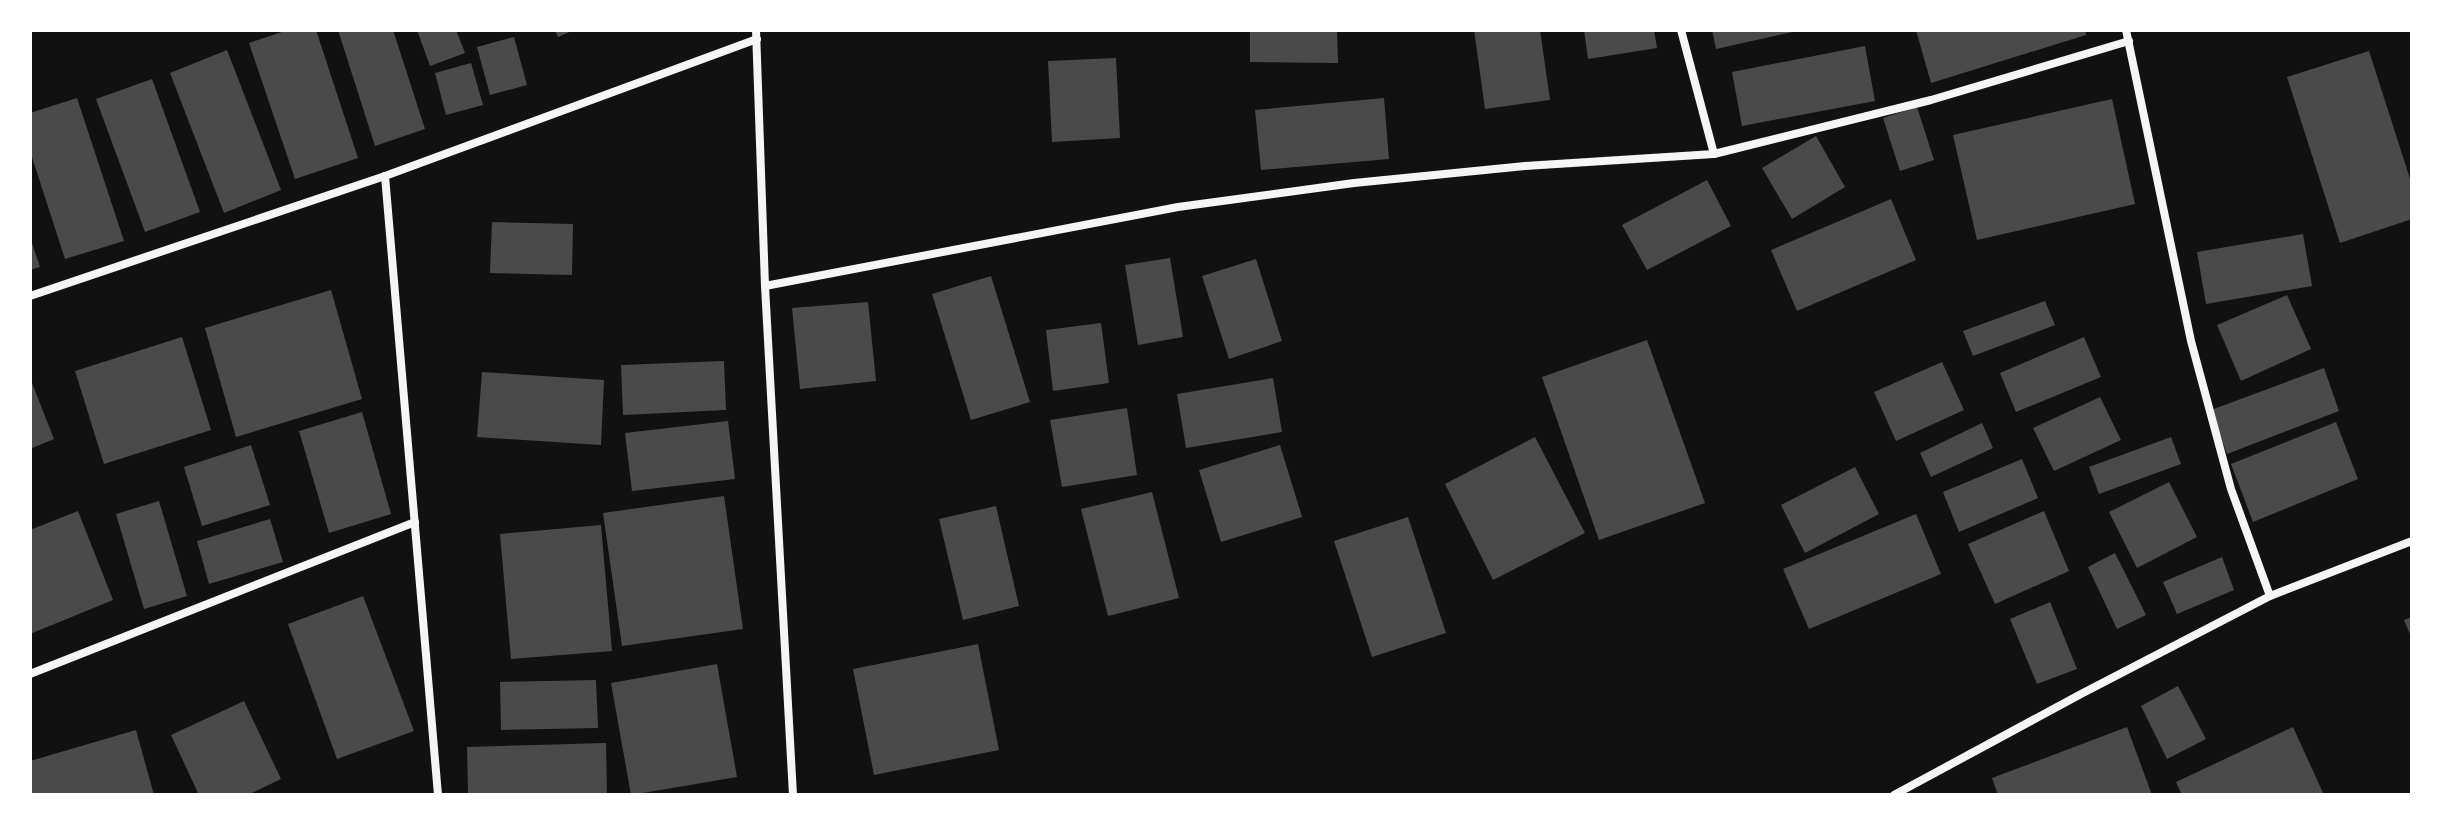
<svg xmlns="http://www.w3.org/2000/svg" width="2442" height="825" viewBox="0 0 2442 825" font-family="'Fira Sans Condensed',sans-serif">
<rect width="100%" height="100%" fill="#111"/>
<g fill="#4a4a4a">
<path d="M288,30H316L358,158L295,179L249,43Z"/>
<path d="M338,30H393L425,129L375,146Z"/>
<path d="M417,30H456L465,53L430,66Z"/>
<path d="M555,30H574L558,37Z"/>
<path d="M1250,30H1337L1338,63L1250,62Z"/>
<path d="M1474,30H1540L1550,100L1485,109Z"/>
<path d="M1584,30H1654L1657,48L1588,59Z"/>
<path d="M1712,30H1797V31L1716,49Z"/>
<path d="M1916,30H2085L2086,35L1931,83Z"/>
<path d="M514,37L527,85L490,95L477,47Z"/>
<path d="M1865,46L1875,101L1742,126L1732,72Z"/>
<path d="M227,50L281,190L224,213L170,73Z"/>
<path d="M2369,51L2412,185V219L2340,243L2287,77Z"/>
<path d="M1116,58L1120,138L1052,142L1048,61Z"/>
<path d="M471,63L483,105L446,115L435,73Z"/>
<path d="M152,79L200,212L145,232L96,99Z"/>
<path d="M77,98L124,241L65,259L30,151V113Z"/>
<path d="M1384,98L1389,159L1261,170L1255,110Z"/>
<path d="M2112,99L2135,204L1977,240L1953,135Z"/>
<path d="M1917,107L1934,160L1900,171L1883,118Z"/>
<path d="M1816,136L1845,187L1792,219L1762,168Z"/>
<path d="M1707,180L1731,226L1647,270L1622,225Z"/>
<path d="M1891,199L1916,260L1797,311L1771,250Z"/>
<path d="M492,222L573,224L572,275L490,273Z"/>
<path d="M2303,234L2312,286L2206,304L2197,252Z"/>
<path d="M30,237L40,267L30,270Z"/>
<path d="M1170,258L1183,337L1138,345L1125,265Z"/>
<path d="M1256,259L1282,341L1229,359L1202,276Z"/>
<path d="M991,276L1030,402L971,420L932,294Z"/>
<path d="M331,290L362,399L236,437L205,328Z"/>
<path d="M2287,295L2311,349L2241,381L2217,325Z"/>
<path d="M2045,301L2055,325L1973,356L1963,331Z"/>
<path d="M868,302L876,381L800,389L792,308Z"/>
<path d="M1101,323L1109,383L1053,391L1046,330Z"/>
<path d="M182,337L211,430L104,464L75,371Z"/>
<path d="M2084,337L2101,377L2016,412L2000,373Z"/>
<path d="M1647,340L1705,503L1599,540L1542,377Z"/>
<path d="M724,361L726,410L623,415L621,365Z"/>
<path d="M1942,362L1964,410L1896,441L1874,392Z"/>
<path d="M2324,368L2339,411L2227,454L2211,410Z"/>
<path d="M482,372L604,380L601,445L477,437Z"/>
<path d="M30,378L54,439L30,449Z"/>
<path d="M1273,378L1282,432L1186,448L1177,394Z"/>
<path d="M2100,397L2121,440L2054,471L2033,428Z"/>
<path d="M1127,408L1137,475L1062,487L1050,420Z"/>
<path d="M362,412L391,514L329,533L299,431Z"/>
<path d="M728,421L735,479L632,491L625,433Z"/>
<path d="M2336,422L2358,479L2253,522L2231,464Z"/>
<path d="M1982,423L1993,448L1931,477L1920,453Z"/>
<path d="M1535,437L1585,533L1493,580L1445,484Z"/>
<path d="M2171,437L2181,464L2099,494L2089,467Z"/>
<path d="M251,445L270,505L202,526L184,467Z"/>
<path d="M1280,445L1302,517L1221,542L1199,470Z"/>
<path d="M2022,459L2038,498L1959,532L1943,492Z"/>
<path d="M1855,467L1879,514L1805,553L1781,505Z"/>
<path d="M2169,482L2197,537L2137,568L2109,512Z"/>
<path d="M1152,492L1179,598L1108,616L1081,509Z"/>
<path d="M724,496L743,629L622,646L603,513Z"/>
<path d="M159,501L187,596L144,609L116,514Z"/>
<path d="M996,506L1019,606L963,620L939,519Z"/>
<path d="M78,511L113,600L30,634V530Z"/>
<path d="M2044,511L2069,571L1995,604L1968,544Z"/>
<path d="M1916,514L1941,574L1809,629L1783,569Z"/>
<path d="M1408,517L1446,633L1372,657L1334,541Z"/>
<path d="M270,519L283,562L209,584L197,541Z"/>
<path d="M601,525L612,651L511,659L500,534Z"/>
<path d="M2115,553L2146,615L2117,629L2088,567Z"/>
<path d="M2222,557L2234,590L2177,614L2163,582Z"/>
<path d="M363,596L414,731L337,759L288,624Z"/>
<path d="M2050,602L2077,669L2037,684L2010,619Z"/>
<path d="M2412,617V639L2404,620Z"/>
<path d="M978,644L999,750L874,775L853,669Z"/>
<path d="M717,664L737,777L631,795L611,683Z"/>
<path d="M596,680L598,728L501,730L500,682Z"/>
<path d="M2178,686L2206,739L2167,759L2141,706Z"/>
<path d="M244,701L281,779L248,795H199L171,735Z"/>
<path d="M2127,727L2152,795H1998L1992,778Z"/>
<path d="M2293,727L2324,795H2182L2176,782Z"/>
<path d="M136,730L154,795H30V761Z"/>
<path d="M606,743L607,795H468L467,747Z"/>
</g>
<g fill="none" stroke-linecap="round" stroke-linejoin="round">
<g stroke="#f5f5f5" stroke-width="8">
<path d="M756,30L765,286L793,795"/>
<path d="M1681,30L1714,154"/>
<path d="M2126,30L2191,341L2231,489L2270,596"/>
<path d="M385,176L438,795"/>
<path d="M765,286L1178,207L1354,183L1525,166L1714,154L1931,100L2129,41"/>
<path d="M30,296L385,176L757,39"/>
<path d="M30,674L415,522"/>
<path d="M1894,795L2081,694L2270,596L2412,541"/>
</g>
</g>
<rect width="2442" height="825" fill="none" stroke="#ffffff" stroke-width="64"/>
</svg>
